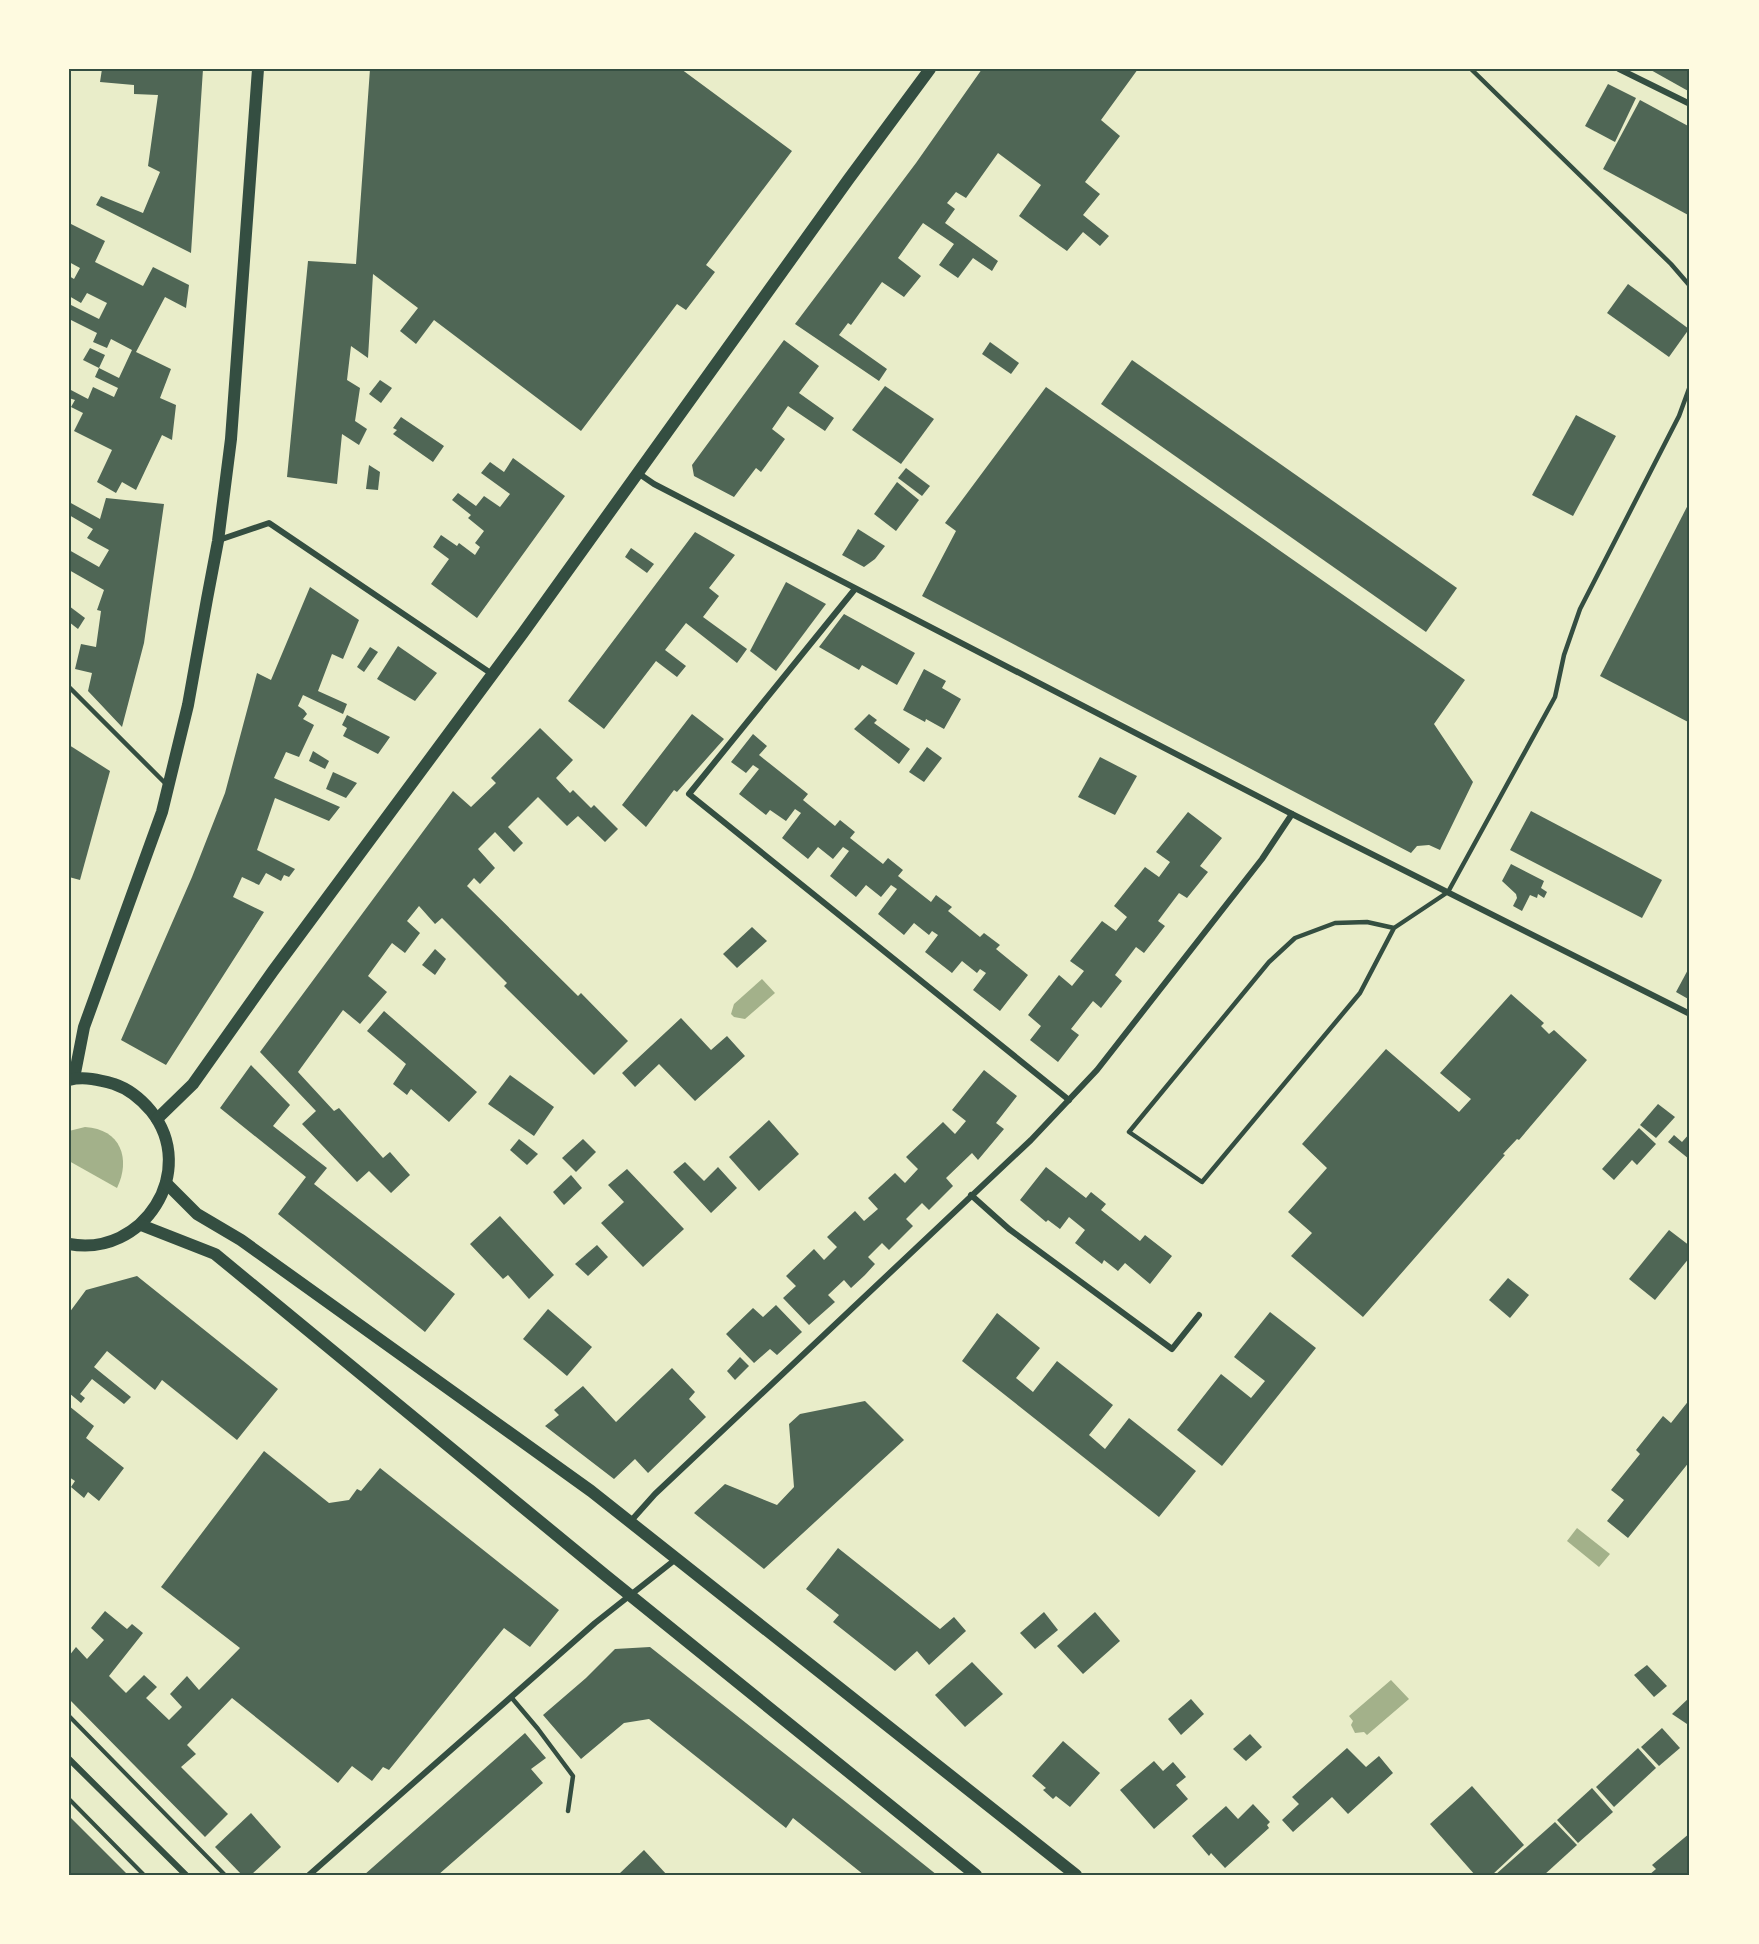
<svg xmlns="http://www.w3.org/2000/svg" width="1759" height="1944" viewBox="0 0 1759 1944" font-family="'Source Sans 3',sans-serif">
<rect width="100%" height="100%" fill="#e9edc9"/>
<g fill="#a3b18a">
<path d="M762,979L775,993L745,1019L734,1017L731,1014L734,1004Z"/>
<path d="M85,1127C121,1129 131,1159 117,1188L69,1161V1131Z"/>
<path d="M1577,1528L1610,1554L1599,1567L1567,1541Z"/>
<path d="M1391,1680L1409,1699L1367,1735L1364,1732L1355,1733L1351,1725L1353,1721L1349,1716Z"/>
</g>
<g fill="#4f6655">
<path d="M102,69H203L191,253L96,205L101,196L143,213L160,172L148,166L158,95L134,94V85L100,82Z"/>
<path d="M370,69H681L792,151L706,265L715,272L686,310L677,304L581,431L434,320L416,344L400,331L418,308L373,274L368,358L351,346L347,380L360,388L355,421L367,429L359,445L342,434L337,484L287,477L308,261L356,264Z"/>
<path d="M982,69H1138L1101,120L1120,136L1085,182L1100,194L1083,215L1109,236L1100,246L1083,232L1067,251L1050,239L1019,216L1041,185L998,153L966,198L956,192L947,203L955,209L945,223L998,261L992,271L973,258L958,278L939,265L954,244L923,223L898,258L921,276L904,297L882,282L851,325L848,323L839,335L887,369L879,381L795,324L916,163Z"/>
<path d="M1649,69H1690V92Z"/>
<path d="M1608,84L1636,98L1615,142L1585,126Z"/>
<path d="M1640,100L1690,127V216L1603,169Z"/>
<path d="M69,223L105,241L95,262L143,286L153,267L189,285L186,308L165,297L136,352L171,369L160,398L176,405L172,440L162,435L136,490L122,482L116,493L97,482L112,450L74,431L83,413L71,407L75,400L69,398V389L88,399L93,387L114,397L118,388L95,377L99,368L119,378L132,350L111,339L107,348L93,342L97,333L69,319V304L99,319L107,303L87,293L81,303L69,296V276L74,279L80,268L69,262Z"/>
<path d="M1628,284L1689,329L1669,357L1607,313Z"/>
<path d="M784,340L819,366L799,393L834,418L825,431L788,406L772,429L785,439L761,472L756,468L734,497L694,476L692,465Z"/>
<path d="M990,342L1019,363L1011,374L982,354Z"/>
<path d="M90,348L105,355L99,368L83,360Z"/>
<path d="M1132,360L1457,588L1426,632L1101,404Z"/>
<path d="M380,380L392,388L381,403L369,394Z"/>
<path d="M885,386L934,419L901,464L852,430Z"/>
<path d="M1046,387L1465,680L1434,724L1473,782L1440,850L1429,845L1417,846L1411,853L922,596L956,531L945,523Z"/>
<path d="M1576,415L1616,436L1573,516L1532,495Z"/>
<path d="M401,417L444,446L433,462L393,434L397,430L393,428Z"/>
<path d="M513,458L565,496L477,618L431,584L449,559L433,547L441,535L457,546L459,543L475,555L480,547L475,543L484,531L468,518L471,515L452,500L458,493L476,506L484,496L500,507L510,494L481,473L490,462L504,472Z"/>
<path d="M369,465L380,472L378,490L366,489Z"/>
<path d="M906,468L930,486L922,496L898,478Z"/>
<path d="M897,482L919,500L896,531L874,514Z"/>
<path d="M106,498L164,504L144,643L122,727L88,691L92,673L75,669L81,644L96,647L101,611L97,610L104,590L69,570V550L99,567L109,550L87,538L93,529L69,515V502L100,519Z"/>
<path d="M1690,501V723L1600,676Z"/>
<path d="M858,529L885,546L875,559L864,567L842,555Z"/>
<path d="M695,532L735,555L709,588L719,596L703,617L747,649L737,663L686,623L665,650L686,666L677,677L656,661L604,729L568,701Z"/>
<path d="M631,548L654,564L647,573L625,557Z"/>
<path d="M786,582L826,604L776,671L750,651Z"/>
<path d="M310,587L359,620L343,659L332,654L318,691L347,704L343,714L303,695L298,706L304,710L307,714L303,719L314,725L299,757L286,752L274,778L340,807L329,821L275,798L257,850L295,869L289,877L284,875L281,881L266,873L259,885L242,877L233,897L264,912L166,1065L121,1040L192,877L225,793L257,673L271,680Z"/>
<path d="M69,606L85,618L78,629L69,622Z"/>
<path d="M844,614L915,653L897,685L862,665L859,670L819,647Z"/>
<path d="M398,646L437,673L415,701L377,679Z"/>
<path d="M370,647L378,652L364,672L357,667Z"/>
<path d="M924,669L946,681L942,688L961,699L944,729L926,719L925,722L903,710Z"/>
<path d="M692,714L724,739L677,792L674,790L646,827L622,805Z"/>
<path d="M869,714L877,720L874,723L910,749L899,764L854,729Z"/>
<path d="M347,715L390,737L378,754L343,736L347,728L342,725Z"/>
<path d="M540,728L573,760L556,778L570,793L573,790L591,808L594,805L618,829L605,842L578,816L567,826L538,797L508,827L523,843L514,852L495,832L478,849L495,868L480,884L474,878L467,886L578,996L581,993L628,1041L594,1075L504,986L507,983L442,918L435,924L419,906L407,921L420,933L405,953L392,943L368,976L387,992L360,1024L343,1010L298,1072L334,1111L339,1108L383,1158L390,1152L410,1175L391,1193L369,1171L357,1182L302,1124L316,1111L260,1052L453,791L471,807L496,783L491,778Z"/>
<path d="M753,734L767,746L759,755L808,794L803,800L835,826L840,820L855,832L850,838L883,864L888,858L903,870L898,876L931,902L936,895L952,907L948,911L980,937L984,933L1000,945L996,949L1028,975L1000,1011L973,990L986,973L980,969L977,973L962,961L952,973L925,952L938,935L932,931L929,935L914,923L904,935L878,914L897,889L891,885L881,897L866,885L856,897L830,876L849,851L843,847L833,859L818,847L808,859L782,838L801,813L795,809L786,821L770,810L766,815L739,794L759,769L753,765L746,773L731,762Z"/>
<path d="M69,745L110,771L80,880L69,877Z"/>
<path d="M927,747L942,758L924,782L909,772Z"/>
<path d="M313,751L329,761L325,769L309,761Z"/>
<path d="M1100,757L1137,776L1115,815L1078,797Z"/>
<path d="M333,772L357,783L346,798L326,789Z"/>
<path d="M1531,811L1662,880L1642,918L1510,850Z"/>
<path d="M1188,812L1222,838L1200,866L1208,872L1187,898L1179,893L1158,921L1165,926L1144,953L1136,947L1115,975L1122,981L1101,1008L1093,1001L1071,1029L1079,1035L1058,1062L1030,1040L1041,1026L1028,1015L1059,975L1072,986L1084,971L1070,961L1102,921L1116,931L1127,917L1114,906L1145,867L1159,877L1170,862L1156,852Z"/>
<path d="M1511,864L1544,881L1541,888L1547,892L1544,898L1538,894L1537,898L1530,895L1522,911L1513,906L1517,898L1516,894L1502,881Z"/>
<path d="M752,927L767,941L737,968L723,954Z"/>
<path d="M435,949L446,959L435,975L422,965Z"/>
<path d="M1690,966V1000L1676,992Z"/>
<path d="M1511,994L1544,1023L1541,1026L1549,1034L1554,1030L1587,1060L1519,1140L1517,1139L1503,1154L1505,1155L1363,1317L1291,1256L1312,1233L1288,1212L1327,1168L1302,1144L1386,1049L1459,1112L1471,1099L1440,1073Z"/>
<path d="M384,1011L477,1092L449,1122L411,1089L407,1095L393,1084L406,1064L367,1031Z"/>
<path d="M681,1018L711,1050L727,1036L745,1056L695,1101L659,1064L635,1087L622,1073Z"/>
<path d="M251,1065L290,1105L273,1126L327,1168L314,1184L455,1294L425,1332L278,1214L306,1177L220,1108Z"/>
<path d="M984,1070L1017,1096L996,1123L1004,1129L978,1160L972,1153L946,1178L953,1186L929,1210L922,1203L906,1219L913,1226L889,1250L882,1243L868,1257L875,1264L865,1275L851,1288L844,1280L828,1295L835,1302L809,1325L783,1298L796,1286L786,1276L814,1249L824,1260L837,1247L827,1237L855,1211L864,1221L878,1209L868,1198L895,1173L905,1183L918,1169L906,1157L943,1122L955,1134L966,1121L952,1110Z"/>
<path d="M510,1075L554,1107L534,1136L488,1104Z"/>
<path d="M1658,1104L1675,1117L1656,1138L1640,1125Z"/>
<path d="M769,1120L799,1154L759,1191L729,1157Z"/>
<path d="M1639,1128L1656,1144L1637,1165L1632,1160L1614,1180L1602,1169Z"/>
<path d="M1690,1133V1158L1689,1159L1668,1142L1674,1135L1682,1142Z"/>
<path d="M519,1139L538,1154L527,1165L510,1150Z"/>
<path d="M583,1139L596,1152L576,1172L562,1158Z"/>
<path d="M685,1162L704,1181L718,1167L737,1188L711,1213L673,1172Z"/>
<path d="M1046,1167L1086,1198L1091,1192L1106,1204L1101,1210L1140,1241L1145,1235L1172,1256L1150,1284L1125,1263L1118,1271L1104,1260L1102,1264L1075,1243L1085,1230L1069,1217L1060,1229L1048,1220L1046,1222L1020,1200Z"/>
<path d="M627,1169L684,1229L643,1267L601,1223L624,1202L608,1185Z"/>
<path d="M571,1175L582,1188L564,1205L553,1192Z"/>
<path d="M500,1216L554,1275L529,1299L508,1275L503,1279L470,1244Z"/>
<path d="M1669,1230L1690,1246V1257L1655,1300L1629,1279Z"/>
<path d="M597,1245L608,1257L588,1276L575,1264Z"/>
<path d="M137,1276L278,1389L237,1440L162,1380L155,1390L107,1351L94,1367L131,1397L124,1404L92,1379L80,1394L85,1398L81,1403L69,1393V1313L86,1290Z"/>
<path d="M1508,1278L1529,1295L1510,1318L1489,1300Z"/>
<path d="M776,1305L802,1332L777,1355L770,1349L754,1363L726,1334L753,1308L763,1317Z"/>
<path d="M548,1309L592,1347L567,1376L523,1339Z"/>
<path d="M1270,1312L1316,1348L1222,1466L1177,1430L1221,1374L1251,1398L1265,1381L1234,1357Z"/>
<path d="M997,1313L1040,1348L1016,1378L1033,1392L1057,1361L1113,1405L1089,1435L1105,1449L1129,1418L1196,1471L1159,1517L962,1361Z"/>
<path d="M740,1357L749,1366L735,1380L727,1371Z"/>
<path d="M672,1368L695,1392L689,1399L706,1417L648,1473L635,1459L614,1479L545,1426L559,1415L554,1410L583,1386L616,1422Z"/>
<path d="M1690,1399V1461L1628,1538L1607,1521L1624,1500L1611,1490L1640,1454L1636,1450L1663,1416L1671,1423Z"/>
<path d="M865,1401L904,1440L764,1569L694,1513L725,1484L777,1505L794,1487L789,1424L800,1414Z"/>
<path d="M69,1406L94,1426L86,1438L124,1468L99,1501L88,1492L84,1498L71,1487L75,1481L69,1477Z"/>
<path d="M264,1451L329,1503L349,1500L357,1489L361,1491L380,1468L559,1610L530,1647L504,1628L389,1770L383,1767L372,1781L352,1766L338,1783L232,1698L187,1745L196,1754L181,1767L228,1814L205,1837L69,1699V1656L76,1647L87,1659L104,1640L91,1628L105,1611L127,1629L132,1624L143,1633L109,1676L126,1693L144,1675L157,1687L146,1698L169,1720L182,1707L170,1694L187,1676L199,1690L240,1648L161,1587Z"/>
<path d="M838,1548L940,1629L954,1617L966,1631L929,1665L917,1651L895,1671L833,1622L839,1615L806,1589Z"/>
<path d="M1044,1612L1058,1630L1035,1649L1020,1633Z"/>
<path d="M1095,1612L1120,1641L1083,1674L1057,1646Z"/>
<path d="M650,1647L842,1799L937,1875H864L793,1818L786,1828L649,1719L624,1723L581,1759L543,1715L586,1678L615,1649Z"/>
<path d="M972,1662L1003,1694L965,1727L935,1695Z"/>
<path d="M1647,1665L1667,1686L1654,1697L1634,1675Z"/>
<path d="M1690,1697V1726L1672,1714Z"/>
<path d="M1191,1699L1204,1714L1181,1735L1168,1719Z"/>
<path d="M1662,1728L1680,1748L1659,1766L1641,1747Z"/>
<path d="M525,1733L546,1758L531,1769L543,1783L438,1875H364Z"/>
<path d="M1250,1734L1262,1747L1246,1761L1233,1749Z"/>
<path d="M1063,1741L1100,1773L1070,1807L1056,1796L1053,1799L1043,1790L1046,1788L1032,1776Z"/>
<path d="M1347,1748L1366,1767L1379,1756L1393,1773L1348,1814L1332,1797L1293,1832L1282,1820L1299,1804L1292,1797Z"/>
<path d="M1638,1748L1656,1768L1614,1807L1596,1787Z"/>
<path d="M1154,1761L1163,1771L1173,1762L1186,1777L1176,1785L1188,1799L1154,1829L1120,1790Z"/>
<path d="M1472,1786L1524,1845L1492,1875H1475L1430,1824Z"/>
<path d="M1592,1788L1613,1812L1578,1843L1557,1820Z"/>
<path d="M1253,1804L1270,1822L1267,1825L1269,1828L1225,1868L1211,1853L1209,1856L1192,1836L1226,1806L1238,1819Z"/>
<path d="M251,1813L281,1847L251,1875H242L215,1847Z"/>
<path d="M69,1816L128,1875H69Z"/>
<path d="M1555,1822L1577,1845L1544,1875H1495Z"/>
<path d="M1690,1833V1875H1649L1656,1869L1652,1865Z"/>
<path d="M644,1850L667,1875H618Z"/>
</g>
<g fill="none" stroke-linecap="round" stroke-linejoin="round">
<g stroke="#344e41" stroke-width="4">
<path d="M69,1716L225,1875"/>
<path d="M69,1799L144,1875"/>
</g>
<g stroke="#344e41" stroke-width="4.5">
<path d="M1471,69L1671,264L1690,286"/>
<path d="M69,687L166,784"/>
<path d="M1394,928L1367,922L1335,923L1295,938L1269,962L1129,1132L1202,1182L1360,993L1394,928L1448,892L1555,697L1564,655L1580,609L1679,416L1690,386"/>
<path d="M511,1697L538,1729L573,1776L568,1811"/>
</g>
<g stroke="#344e41" stroke-width="6">
<path d="M1619,69L1690,104"/>
<path d="M638,473L654,484L1292,814L1690,1014"/>
<path d="M219,540L269,523L492,674"/>
<path d="M855,589L689,794L1069,1100"/>
<path d="M971,1195L1009,1229L1172,1349L1199,1315"/>
<path d="M630,1522L655,1494L1031,1140L1097,1070L1262,859L1292,814"/>
<path d="M69,1759L186,1875"/>
<path d="M309,1875L595,1623L676,1559"/>
</g>
<g stroke="#344e41" stroke-width="12">
<path d="M74,1078L84,1027L162,812L188,705L207,599L218,541L231,439L258,69"/>
<path d="M69,1080C84,1076 100,1080 114,1084C129,1089 141,1099 151,1111C199,1171 143,1258 69,1244"/>
<path d="M157,1119L193,1084L273,971L523,633L848,180L930,69"/>
<path d="M166,1183L197,1214L241,1240L591,1491L1076,1875"/>
<path d="M141,1225L215,1254L605,1575L976,1875"/>
</g>
</g>
<rect width="1759" height="1944" fill="none" stroke="#fefae0" stroke-width="141"/>
<rect x="70" y="70" width="1618" height="1804" fill="none" stroke="#344e41" stroke-width="2"/>
</svg>
